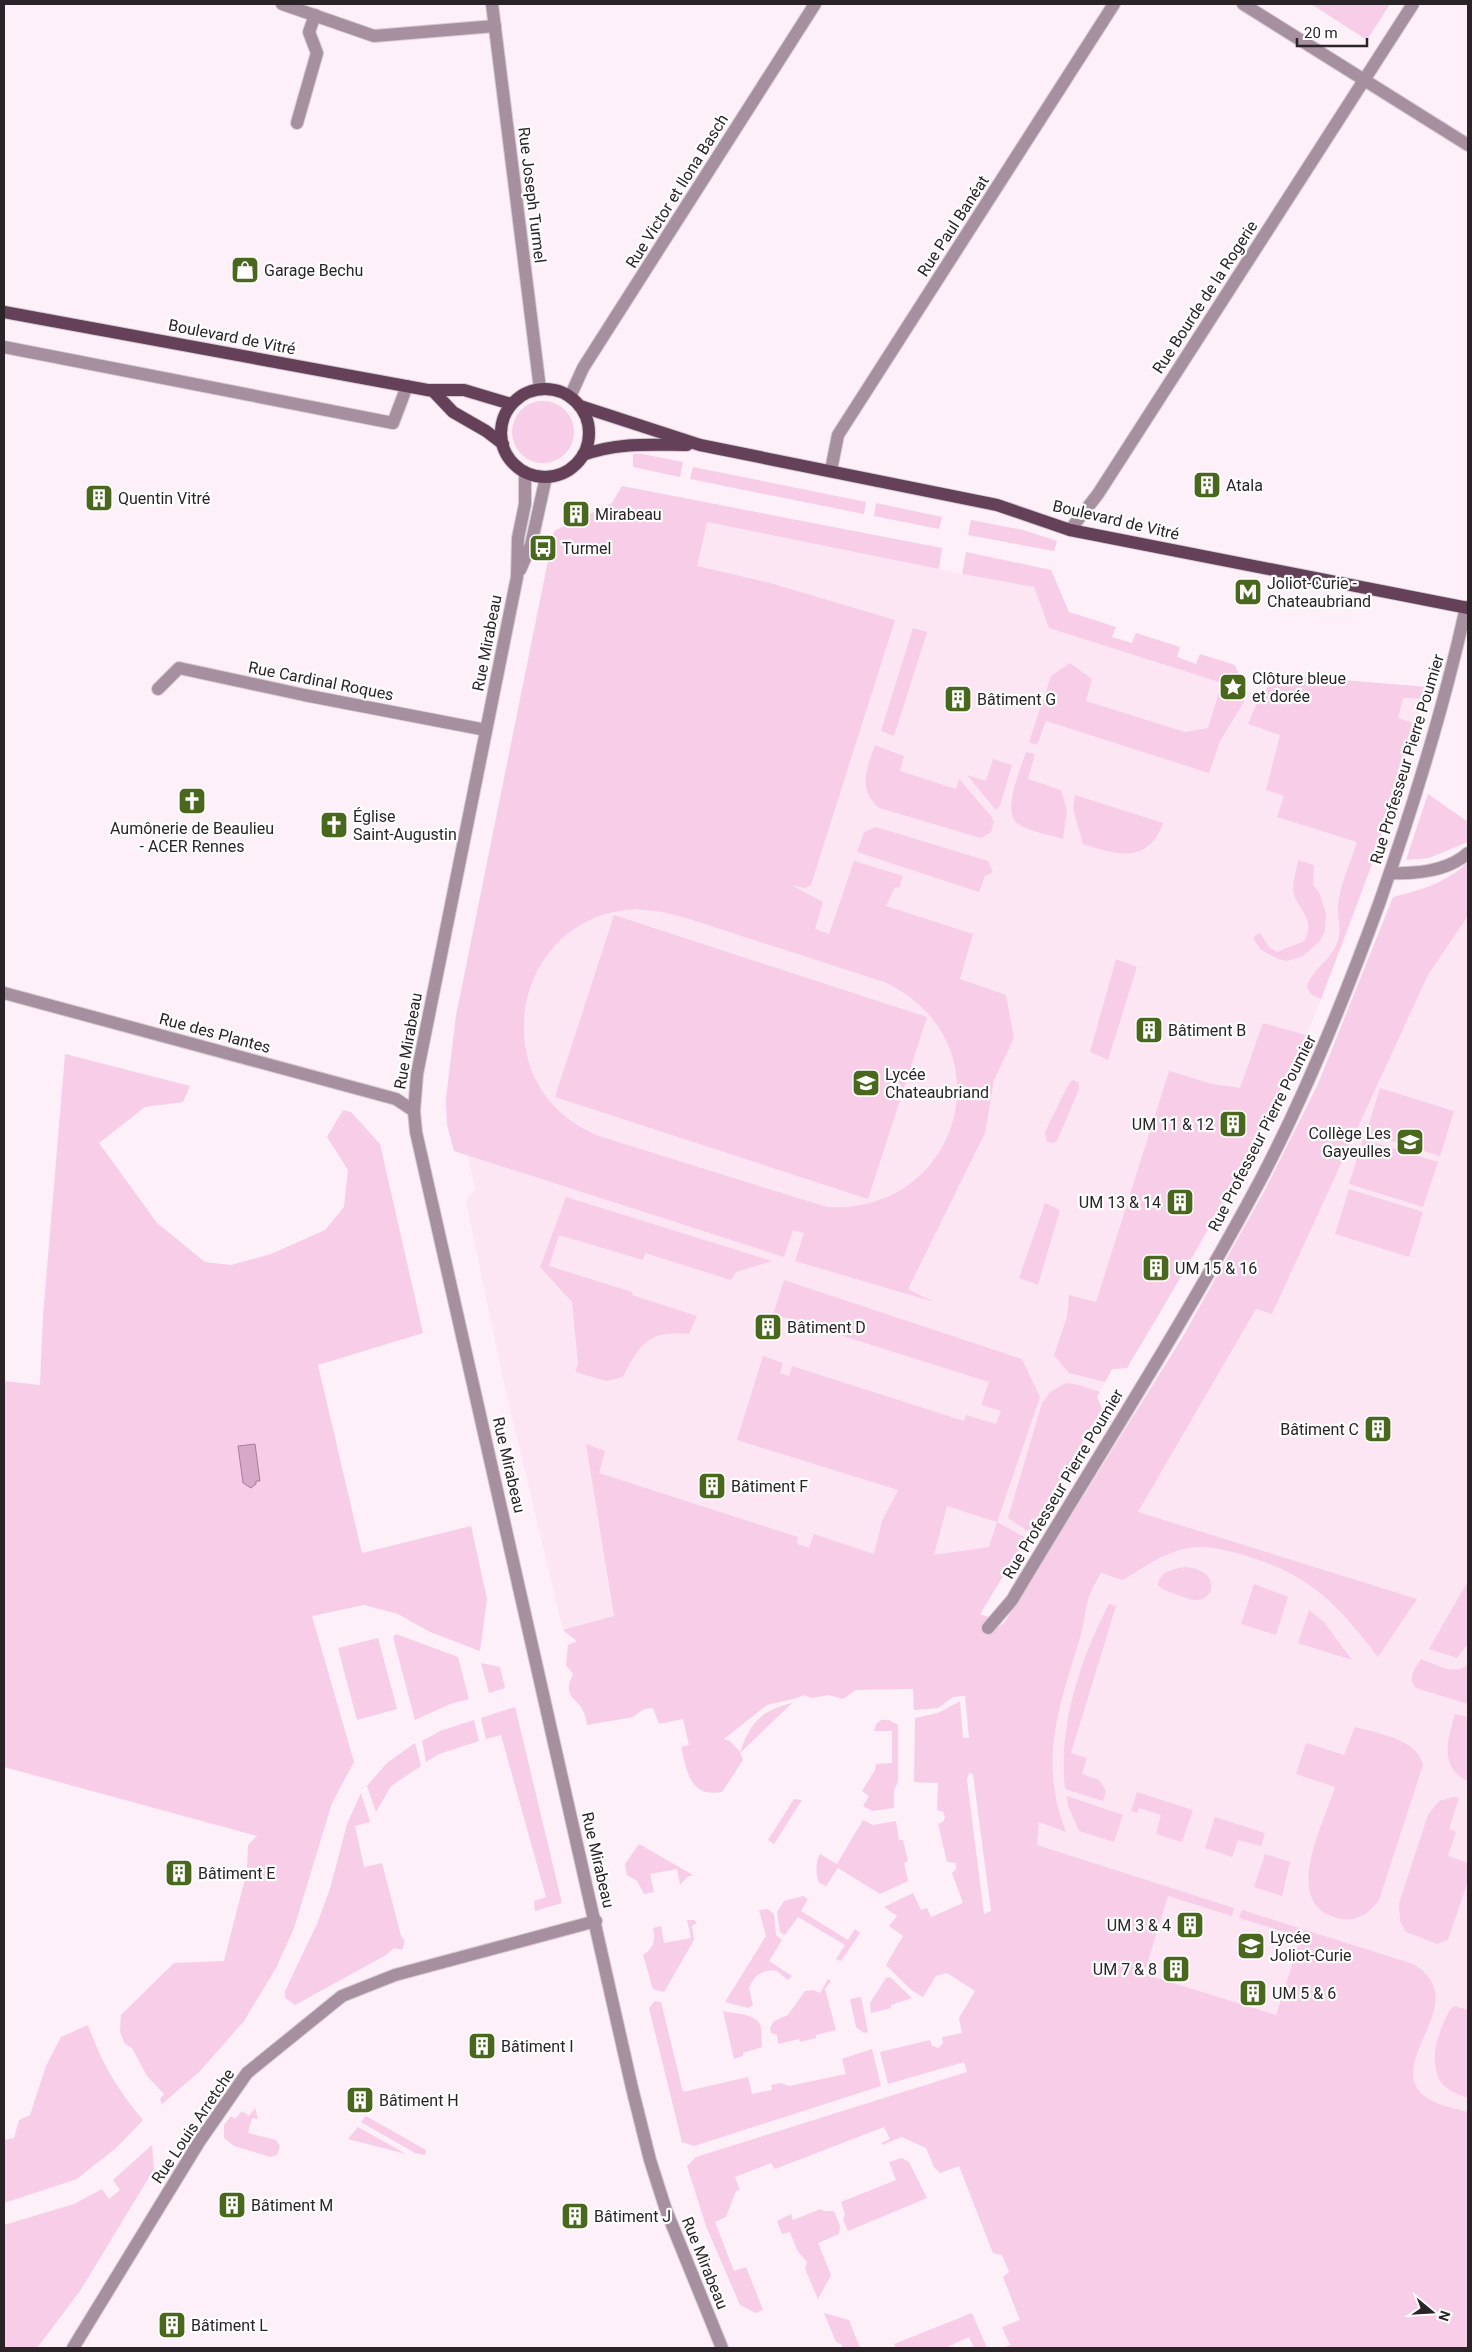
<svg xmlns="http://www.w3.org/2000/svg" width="1472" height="2352" viewBox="0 0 1472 2352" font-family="Roboto,sans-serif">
<rect width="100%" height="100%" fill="#fdf0f8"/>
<g fill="#fce6f4">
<path d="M612,503L962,574L1034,587L1049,628L1260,695L1423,699L1375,856L1346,936L1312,1022L1252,1150L1203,1241L1127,1368L1112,1369L1097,1397L1102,1409L980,1615L569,1636L563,1630L503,1379L466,1201L475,1188L468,1156L454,1151L447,1125L446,1099L456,1016L512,743Z"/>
<path d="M1468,916V2348H1063L1037,1845L1041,1743L1088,1598L1256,1309L1272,1314L1428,975Z"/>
</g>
<g fill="#f7cde8" fill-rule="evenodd">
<path d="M1311,4H1390L1367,40Z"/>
<circle cx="543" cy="432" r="31"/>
<path d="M633,454H642L683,462L680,477L633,467Z"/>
<path d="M693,467L866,502L864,514L690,479Z"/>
<path d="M622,486L942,548L939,569L707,522L697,566L770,583L895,620L811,885L805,888L791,885L823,902L815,929L829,934L854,861L903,876L899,888L895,887L886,906L973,934L960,979L1006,995L1014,1038L994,1080L985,1133L908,1289L934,1302L795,1261L804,1233L793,1230L784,1257L454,1151L447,1125L446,1099L456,1016L554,531L612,503ZM636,909L662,912L686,918L884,982C1009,1039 963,1215 827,1207L602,1137C480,1093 508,915 636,909Z"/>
<path d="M876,503L942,517L939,529L874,516Z"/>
<path d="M971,520L1023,530L1057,541L1054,551L968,535Z"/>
<path d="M966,552L1051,570L1069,612L1116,627L1112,637L1132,643L1136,633L1180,647L1177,657L1196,664L1200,654L1235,665L1241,679L1239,688L1244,690V702L1220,741L1209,773L1046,721L1037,745L1029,742L1051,676L1070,663L1092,679L1086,701L1185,732L1208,728L1222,683L1049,628L1034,587L962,574Z"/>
<path d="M913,628L927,632L894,736L881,731Z"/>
<path d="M1281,675L1428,687L1423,699L1403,698L1398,718L1416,724L1375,856L1321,999L1311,994L1307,987C1312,968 1331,962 1338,940C1342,928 1337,917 1338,905C1340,884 1351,862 1357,842L1277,817L1284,796L1266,790L1280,735L1248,724L1260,695Z"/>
<path d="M875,745L904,756L900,771L956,789L959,779L991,816L994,822L991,832L981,838L879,808C857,789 867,768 875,745Z"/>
<path d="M1026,752L1035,754L1028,779L1061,790L1067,810L1063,839C1049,834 1030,832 1018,824C1001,813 1021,768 1026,752Z"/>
<path d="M993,759L1012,765L1000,806L996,810L967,775L986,781Z"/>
<path d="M1428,794L1468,822V842L1429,858L1406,860Z"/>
<path d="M1075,795L1163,823C1147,866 1116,854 1083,844L1073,809Z"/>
<path d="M876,827L988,861L993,872L985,876L979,892L857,852L864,832Z"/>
<path d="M1298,860L1314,865L1313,885L1319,892L1326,914L1325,931L1320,941L1303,956L1287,961L1278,959L1261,950L1254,940V936L1260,933L1269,947L1277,952L1304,941C1316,919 1300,912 1294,895C1291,885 1297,870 1298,860Z"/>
<path d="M1468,862V916L1428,975L1272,1314L1256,1309L1138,1512L1417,1599L1378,1657C1336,1602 1308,1573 1240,1554C1222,1549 1203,1544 1184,1549C1161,1554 1143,1568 1123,1580L1101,1573C1097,1581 1092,1589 1089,1597C1085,1608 1084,1625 1080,1638C1059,1708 1038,1760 1066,1832L1039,1822L1037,1845L1234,1908L1232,1916L1168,1896L1144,1974L1276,2015L1301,1937L1239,1918L1242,1910L1413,1964C1471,1998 1396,2052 1417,2088C1426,2103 1453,2108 1468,2112V2348H1003L1010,2345L1002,2327L1020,2320L1003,2277L1009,2272L1002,2255L993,2253L959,2166L940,2173L934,2167L926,2148L902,2137L882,2145L881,2143L890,2139L884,2127L775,2169L771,2163L735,2177L740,2190L736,2191L726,2217L715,2222L734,2271L746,2267L763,2310L756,2313L740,2305L706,2226L687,2166L696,2157L967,2072L964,2062L888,2084L880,2052L930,2040L932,2046L939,2048L943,2043L942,2037L962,2033L959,2018L975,1991L947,1973L936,1976L923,1997L911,1990L886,1965L903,1936L889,1926L897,1916L884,1907L913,1893L921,1910L927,1908L931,1917L963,1903L952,1873L956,1869V1863L947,1862L938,1824L943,1822L945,1817L943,1812L937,1810L938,1783L914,1782L915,1718L938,1713L960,1701L963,1738H969L965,1696L953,1697L938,1708L914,1710L913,1689L856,1690L843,1699L828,1695L812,1698L803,1695L797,1698L767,1705L724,1739L730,1741L740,1752C751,1722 760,1711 792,1703L740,1753L743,1760L722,1792C689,1798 687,1770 681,1747L689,1745L683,1719L659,1724L653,1708L644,1709L633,1717L587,1725C586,1721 586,1716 584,1713C578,1697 561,1698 573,1674L566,1665L568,1645L577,1641L563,1630L614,1616L586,1444L605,1451L599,1473L798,1537L797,1544L809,1548L814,1534L874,1554L882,1521L898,1490L737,1440L763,1356L783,1363L780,1373L789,1376L792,1366L964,1421L966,1415L996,1424L1001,1411L981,1405L989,1382L773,1314L784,1280L1022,1359L1040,1397L997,1522L1026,1538L980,1614L989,1617L999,1626L1004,1623L1182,1338L1265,1190L1318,1084L1393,897C1421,890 1446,883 1468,862ZM947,1506L997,1522L989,1547L934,1555ZM969,1773L973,1774L991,1911L984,1914L967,1780Z"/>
<path d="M614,915L927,1017L868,1199L555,1097Z"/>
<path d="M1116,959L1137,967L1108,1060L1090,1052Z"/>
<path d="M1263,1023L1306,1035C1255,1151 1192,1259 1127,1368L1112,1369L1105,1382L1069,1373L1054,1355L1067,1317L1069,1295L1096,1302L1169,1071L1212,1084L1240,1088Z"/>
<path d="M65,1054L190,1086L183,1102L145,1107L99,1143L157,1223L205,1262L231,1265L271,1254L325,1230L344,1207L348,1170L327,1137L343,1110L351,1112L380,1144L423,1333L318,1365L362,1553L471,1526L487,1599L480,1651L430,1632L398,1614L364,1605L312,1616L354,1762L332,1803L294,1928L276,1968L244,2021L200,2071L162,2104L160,2099L164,2094L147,2076L132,2048L125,2044L120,2032L121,2015L174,1963L224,1961L247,1871L248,1845L257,1836L4,1767V1381L40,1385L43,1316Z"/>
<path d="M1073,1080L1079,1083V1089L1057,1141L1052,1143L1046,1141L1045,1132L1069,1083Z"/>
<path d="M1380,1088L1454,1111L1440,1156L1366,1133Z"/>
<path d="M1363,1139L1438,1162L1423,1207L1349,1184Z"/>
<path d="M1349,1189L1423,1212L1409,1257L1335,1234Z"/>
<path d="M566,1197L772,1261L736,1272L731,1280L645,1253L643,1260L559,1235L549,1266L632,1292V1295L697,1316L689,1334C650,1330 640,1343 623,1377L606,1381L575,1372L578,1364L572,1302L540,1267Z"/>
<path d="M1045,1203L1060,1210L1038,1285L1019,1278Z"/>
<path d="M1066,1383L1079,1385L1100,1392L1097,1397L1102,1409L1029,1532L1008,1518L1042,1403L1050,1392Z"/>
<path d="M1185,1567C1219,1569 1217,1599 1197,1600C1192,1601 1184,1597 1178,1595C1170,1592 1164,1591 1158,1585C1160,1571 1173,1569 1185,1567Z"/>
<path d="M1468,1581V1644L1457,1658L1429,1649Z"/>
<path d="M1254,1584L1288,1597L1276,1635L1241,1624Z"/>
<path d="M1109,1604L1116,1606L1071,1753L1087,1758L1082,1774L1099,1780L1106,1791L1103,1801L1065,1789C1058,1727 1080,1659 1109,1604Z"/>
<path d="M1309,1610L1324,1622L1352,1660L1298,1643Z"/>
<path d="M396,1634L458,1657L469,1699L450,1704L415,1720L393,1637Z"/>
<path d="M378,1638L397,1709L357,1720L338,1648Z"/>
<path d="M1421,1659C1435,1664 1456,1677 1468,1664V1704L1416,1688C1407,1678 1415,1669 1421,1659Z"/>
<path d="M481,1663L500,1667L505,1688L489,1693Z"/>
<path d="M515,1707L562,1903L535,1911L534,1901L546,1897L501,1735L486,1739L481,1718Z"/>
<path d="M1455,1714L1468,1717V1781C1438,1768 1448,1738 1455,1714Z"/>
<path d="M474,1720L479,1741L439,1754L426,1762L422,1741L440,1731Z"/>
<path d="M881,1720H889L898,1725V1782L894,1790V1808L872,1811L863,1806L869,1796L862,1791L875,1770L876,1764L892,1763V1731H874L876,1724Z"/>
<path d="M1355,1727C1378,1734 1417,1738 1423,1765L1379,1900C1371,1912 1358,1921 1343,1919C1277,1909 1324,1824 1335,1787L1296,1774L1306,1743L1344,1755Z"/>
<path d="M415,1743L421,1766L391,1786L376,1812L367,1786L387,1763Z"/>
<path d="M1137,1792L1193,1810L1182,1842L1156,1834L1161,1815L1139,1808L1137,1813L1131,1811Z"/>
<path d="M361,1793L370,1822L355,1826L364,1867L382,1863L401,1936L405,1941L402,1950L394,1948L386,1955L295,2005L285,1998V1991L317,1924L330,1889L347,1824Z"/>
<path d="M1067,1796L1123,1815L1114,1842L1079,1831L1068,1806Z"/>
<path d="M1453,1797L1459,1798L1449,1829L1456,1832L1448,1856L1468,1863V1881L1448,1940L1437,1944L1406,1932L1400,1921L1399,1903L1428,1815L1439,1801Z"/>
<path d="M794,1799L802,1800L774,1844L768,1840Z"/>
<path d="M1215,1817L1265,1833L1261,1846L1238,1840L1232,1857L1205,1848Z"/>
<path d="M863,1820L873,1825L896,1821L899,1840H903L908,1861L904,1863L908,1881L880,1894L838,1868L826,1886L819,1883C816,1875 815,1862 820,1854L837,1864Z"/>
<path d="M639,1844L693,1875L687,1877L680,1885L677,1869L650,1874L654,1892L644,1894L637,1881L627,1875L625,1864Z"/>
<path d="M1265,1854L1290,1862L1282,1896L1254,1887Z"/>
<path d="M803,1896L808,1899L801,1911L848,1940L855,1929L860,1933L841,1961L836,1959L845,1945L798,1917L785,1935L780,1932L777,1912L784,1901Z"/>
<path d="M768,1909L774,1914L776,1935L782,1940L769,1961L792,1976L788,1980L777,1971C762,1969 754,1975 749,1988L753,2005L748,2008L725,2002L766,1936L759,1910Z"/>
<path d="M687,1920H694L697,1923L692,1926L694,1940L664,1992L653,1989L643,1955C654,1949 656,1939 653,1928L661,1926L664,1943L691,1938Z"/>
<path d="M890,1977L912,1998L891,2005V2008L871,2013L870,2003L886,1978Z"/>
<path d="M828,1979L831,1981L825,1989L836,2030L816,2035V2038L800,2042L799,2039L778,2044L777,2035L771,2033L770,2028L774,2021L788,2015L805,1991L813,1990L820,1993Z"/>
<path d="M861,1997L868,2032L864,2033L856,2027L850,1999Z"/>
<path d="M655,2001L661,2002L683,2092L748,2077L752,2094L772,2090L771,2085L781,2083L789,2086L846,2074L842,2059L872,2049L881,2086L694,2146L682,2142L649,2008Z"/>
<path d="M1455,2006L1468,2010V2098C1457,2094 1445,2090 1439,2079C1435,2071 1434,2060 1435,2051C1436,2042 1447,2008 1455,2006Z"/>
<path d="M723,2011C734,2014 759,2013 761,2028C762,2035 761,2040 762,2047L743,2053V2056L734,2059Z"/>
<path d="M88,2025C101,2062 118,2091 143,2120L117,2147L77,2179L4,2203V2140L14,2138L19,2120L30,2115L46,2066L61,2037Z"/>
<path d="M255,2108L258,2119L252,2118L248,2133L276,2140L280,2146L277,2155L271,2157L234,2146L224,2138V2125L231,2116L235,2119L242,2111L249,2116Z"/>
<path d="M366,2116L426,2150L425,2155L415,2153L361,2122Z"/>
<path d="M358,2127L406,2154L348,2139Z"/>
<path d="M152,2145L154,2169L80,2291L37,2348H4V2225L74,2204L102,2189L109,2199L120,2190L113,2180Z"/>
<path d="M902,2158L909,2162L927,2198L848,2231L843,2219L845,2214L841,2202L896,2180L889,2162Z"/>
<path d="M821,2209L824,2211H834L840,2226L839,2234L818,2243L831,2275L818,2299L805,2269L807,2262L797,2250L790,2232L782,2234L777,2221L791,2214L793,2220Z"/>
<path d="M824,2313L849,2320L860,2348H843L841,2344L836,2342Z"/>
<path d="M972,2313L987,2348H974L969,2337L949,2346V2348H896L894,2344Z"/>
</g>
<path fill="#d9a7c8" stroke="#a47f98" d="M255,1444L260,1481H256V1484L251,1488L243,1483L238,1446Z"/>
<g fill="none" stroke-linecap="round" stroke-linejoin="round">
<defs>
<g id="minor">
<path d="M282,4L374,36L495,26"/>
<path d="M492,4L540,389"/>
<path d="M1243,4L1468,145"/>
<path d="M297,123L317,53L309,32L315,15"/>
<path d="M4,347L393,423L407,386"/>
<path d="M570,397L583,368L815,4"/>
<path d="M831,470L838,435L1114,4"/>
<path d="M525,472V504L518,538L517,577L417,1074L414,1111L416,1132L632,2088L650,2160L666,2210L722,2348"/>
<path d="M1070,530L1098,494L1413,4"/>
<path d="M520,570L531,545L546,477"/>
<path d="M158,689L179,668L304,695L486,730"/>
<path d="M1390,873C1415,874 1448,871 1468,853"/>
<path d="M4,993L396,1099L414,1111"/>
<path d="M988,1628L1012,1600C1096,1459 1185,1322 1262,1177C1308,1089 1345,997 1379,904C1413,807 1444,708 1466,607"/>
<path d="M73,2348L199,2142L247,2073L342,1996L395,1975L596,1921"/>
</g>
<g id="major">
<path d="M4,312L433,391L453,412L486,431L503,444"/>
<circle cx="545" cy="433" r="44"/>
<path d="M428,390H464L511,404"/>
<path d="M580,406L700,445L997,505L1070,530L1468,608"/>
<path d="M583,455C617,442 651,445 687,445"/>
</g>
</defs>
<use href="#minor" stroke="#d7cbd3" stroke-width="14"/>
<use href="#major" stroke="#d7cbd3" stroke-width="14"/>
<use href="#minor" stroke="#a6909f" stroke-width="12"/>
<use href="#major" stroke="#644059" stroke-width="12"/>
</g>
<defs>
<symbol id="shop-square" viewBox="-11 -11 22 22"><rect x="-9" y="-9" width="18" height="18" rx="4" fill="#49681d" stroke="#fff"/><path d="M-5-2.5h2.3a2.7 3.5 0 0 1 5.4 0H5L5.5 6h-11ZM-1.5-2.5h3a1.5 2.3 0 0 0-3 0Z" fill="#fff"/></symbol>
<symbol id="building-square" viewBox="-11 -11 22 22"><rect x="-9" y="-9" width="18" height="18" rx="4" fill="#49681d" stroke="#fff"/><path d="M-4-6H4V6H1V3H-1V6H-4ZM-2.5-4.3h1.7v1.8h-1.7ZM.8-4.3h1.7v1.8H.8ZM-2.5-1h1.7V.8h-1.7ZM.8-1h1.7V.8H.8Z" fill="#fff"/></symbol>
<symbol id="bus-square" viewBox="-11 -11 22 22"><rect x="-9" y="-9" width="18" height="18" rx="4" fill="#49681d" stroke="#fff"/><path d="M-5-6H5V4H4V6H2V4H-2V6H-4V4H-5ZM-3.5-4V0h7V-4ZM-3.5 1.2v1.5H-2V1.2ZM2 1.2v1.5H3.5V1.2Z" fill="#fff"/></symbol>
<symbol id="metro-square" viewBox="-11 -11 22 22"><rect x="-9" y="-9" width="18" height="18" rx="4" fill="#49681d" stroke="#fff"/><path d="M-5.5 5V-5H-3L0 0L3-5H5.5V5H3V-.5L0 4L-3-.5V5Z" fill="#fff"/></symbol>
<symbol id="sight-square" viewBox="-11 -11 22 22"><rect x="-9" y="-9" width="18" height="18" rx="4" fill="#49681d" stroke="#fff"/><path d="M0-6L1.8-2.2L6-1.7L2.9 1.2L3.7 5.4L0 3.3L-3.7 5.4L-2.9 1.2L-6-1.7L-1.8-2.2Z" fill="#fff"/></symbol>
<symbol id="church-square" viewBox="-11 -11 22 22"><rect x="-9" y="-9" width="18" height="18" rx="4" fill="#49681d" stroke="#fff"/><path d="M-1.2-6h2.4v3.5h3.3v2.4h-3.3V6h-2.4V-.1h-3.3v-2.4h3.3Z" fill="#fff"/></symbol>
<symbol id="school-square" viewBox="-11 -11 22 22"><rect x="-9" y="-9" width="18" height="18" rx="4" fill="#49681d" stroke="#fff"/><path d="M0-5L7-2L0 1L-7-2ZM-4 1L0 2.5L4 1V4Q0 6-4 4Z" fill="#fff"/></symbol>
</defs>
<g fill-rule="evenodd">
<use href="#shop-square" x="229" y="254" width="32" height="32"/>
<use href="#building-square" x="1191" y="469" width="32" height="32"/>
<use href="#building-square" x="83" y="482" width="32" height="32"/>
<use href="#building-square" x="560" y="498" width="32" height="32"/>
<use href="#bus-square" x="527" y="532" width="32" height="32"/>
<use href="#metro-square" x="1232" y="576" width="32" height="32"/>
<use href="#sight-square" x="1217" y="671" width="32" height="32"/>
<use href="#building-square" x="942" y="683" width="32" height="32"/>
<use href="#church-square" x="176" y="785" width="32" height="32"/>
<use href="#church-square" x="318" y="809" width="32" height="32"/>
<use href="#building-square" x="1133" y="1014" width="32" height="32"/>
<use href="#school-square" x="850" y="1067" width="32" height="32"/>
<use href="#building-square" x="1217" y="1108" width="32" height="32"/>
<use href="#school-square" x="1394" y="1126" width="32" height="32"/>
<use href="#building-square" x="1164" y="1186" width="32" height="32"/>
<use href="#building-square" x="1140" y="1252" width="32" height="32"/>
<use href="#building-square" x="752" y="1311" width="32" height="32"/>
<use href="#building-square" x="1362" y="1413" width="32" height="32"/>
<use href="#building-square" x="696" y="1470" width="32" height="32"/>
<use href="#building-square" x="163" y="1857" width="32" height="32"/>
<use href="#building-square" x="1174" y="1909" width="32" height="32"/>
<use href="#school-square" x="1235" y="1930" width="32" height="32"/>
<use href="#building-square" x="1160" y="1953" width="32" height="32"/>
<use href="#building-square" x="1237" y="1977" width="32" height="32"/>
<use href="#building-square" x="466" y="2030" width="32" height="32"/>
<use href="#building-square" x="344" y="2084" width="32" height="32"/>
<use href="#building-square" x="216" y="2189" width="32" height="32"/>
<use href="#building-square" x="559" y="2200" width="32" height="32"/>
<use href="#building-square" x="156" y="2309" width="32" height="32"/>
</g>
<g text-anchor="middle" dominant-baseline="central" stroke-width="4.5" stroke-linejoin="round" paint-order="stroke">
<g font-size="16" fill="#2a2328" stroke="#fff">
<text transform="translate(677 191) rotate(-58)">Rue Victor et Ilona Basch</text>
<text transform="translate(532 195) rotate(83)">Rue Joseph Turmel</text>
<text transform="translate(953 226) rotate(-57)">Rue Paul Banéat</text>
<text transform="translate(1205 297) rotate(-57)">Rue Bourde de la Rogerie</text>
<text transform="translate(232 337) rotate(11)">Boulevard de Vitré</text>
<text transform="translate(1116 520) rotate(13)">Boulevard de Vitré</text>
<text transform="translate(487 643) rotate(-79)">Rue Mirabeau</text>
<text transform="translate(321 681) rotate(11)">Rue Cardinal Roques</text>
<text transform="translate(1407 759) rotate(-73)">Rue Professeur Pierre Poumier</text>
<text transform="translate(215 1033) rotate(15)">Rue des Plantes</text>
<text transform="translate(408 1041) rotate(-80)">Rue Mirabeau</text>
<text transform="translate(1262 1133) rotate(-63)">Rue Professeur Pierre Poumier</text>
<text transform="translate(509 1465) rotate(77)">Rue Mirabeau</text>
<text transform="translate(1063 1484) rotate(-59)">Rue Professeur Pierre Poumier</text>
<text transform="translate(598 1860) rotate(77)">Rue Mirabeau</text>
<text transform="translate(193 2126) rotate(-56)">Rue Louis Arretche</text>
<text transform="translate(705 2263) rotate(68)">Rue Mirabeau</text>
</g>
<g font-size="16" fill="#2a2328" stroke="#fff" text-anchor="start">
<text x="264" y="270">Garage Bechu</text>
<text x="1226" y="485">Atala</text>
<text x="118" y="498">Quentin Vitré</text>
<text x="595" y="514">Mirabeau</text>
<text x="562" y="548">Turmel</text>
<text x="1267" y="583">Joliot-Curie -<tspan x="1267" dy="18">Chateaubriand</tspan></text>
<text x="1252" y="678">Clôture bleue<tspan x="1252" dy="18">et dorée</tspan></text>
<text x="977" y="699">Bâtiment G</text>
<text x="353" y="816">Église<tspan x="353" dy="18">Saint-Augustin</tspan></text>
<text x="192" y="828" text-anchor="middle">Aumônerie de Beaulieu<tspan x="192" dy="18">- ACER Rennes</tspan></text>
<text x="1168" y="1030">Bâtiment B</text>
<text x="885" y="1074">Lycée<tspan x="885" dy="18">Chateaubriand</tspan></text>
<text x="1214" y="1124" text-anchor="end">UM 11 &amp; 12</text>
<text x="1391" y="1133" text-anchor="end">Collège Les<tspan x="1391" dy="18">Gayeulles</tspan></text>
<text x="1161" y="1202" text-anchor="end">UM 13 &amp; 14</text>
<text x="1175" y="1268">UM 15 &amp; 16</text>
<text x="787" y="1327">Bâtiment D</text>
<text x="1359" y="1429" text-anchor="end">Bâtiment C</text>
<text x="731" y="1486">Bâtiment F</text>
<text x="198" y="1873">Bâtiment E</text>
<text x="1171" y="1925" text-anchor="end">UM 3 &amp; 4</text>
<text x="1270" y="1937">Lycée<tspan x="1270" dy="18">Joliot-Curie</tspan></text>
<text x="1157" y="1969" text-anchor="end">UM 7 &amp; 8</text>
<text x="1272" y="1993">UM 5 &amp; 6</text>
<text x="501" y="2046">Bâtiment I</text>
<text x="379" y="2100">Bâtiment H</text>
<text x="251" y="2205">Bâtiment M</text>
<text x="594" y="2216">Bâtiment J</text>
<text x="191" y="2325">Bâtiment L</text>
</g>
</g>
<rect width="1472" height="2352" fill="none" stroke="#2a2328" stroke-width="10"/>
<g transform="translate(1432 2312) rotate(108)" stroke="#ffffff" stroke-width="4" paint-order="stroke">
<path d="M0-4L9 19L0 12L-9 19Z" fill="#2a2328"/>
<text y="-8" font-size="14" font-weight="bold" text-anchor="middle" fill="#2a2328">N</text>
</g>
<path d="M1297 38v8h70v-8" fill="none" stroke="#2a2328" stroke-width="2.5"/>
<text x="1304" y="38" font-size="15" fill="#2a2328" stroke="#ffffff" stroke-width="4" paint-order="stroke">20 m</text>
</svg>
